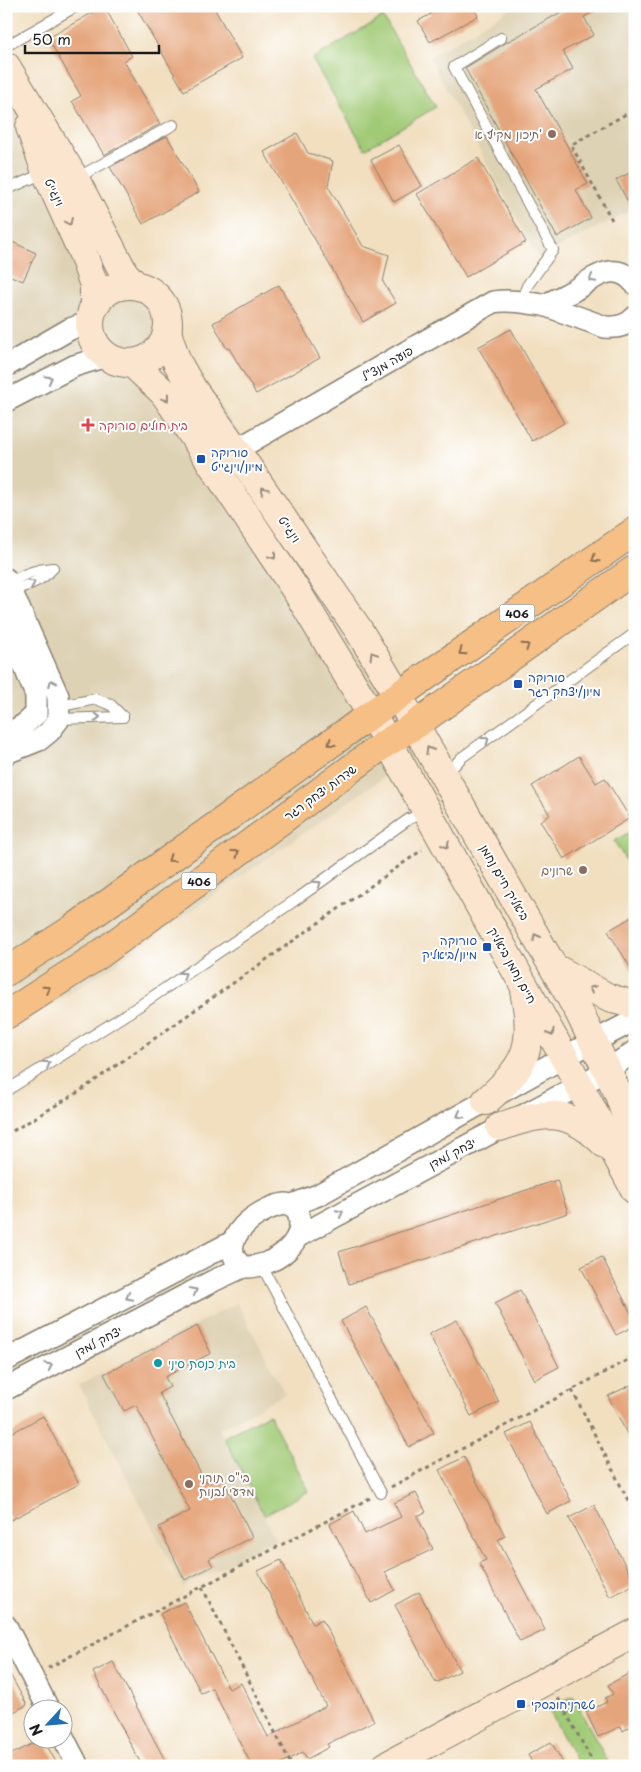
<svg xmlns="http://www.w3.org/2000/svg" width="641" height="1772" viewBox="0 0 641 1772" font-family="'Playpen Sans','Playpen Sans Hebrew',sans-serif">
<rect width="100%" height="100%" fill="#fff"/>
<filter id="ink" filterUnits="userSpaceOnUse"><feTurbulence type="fractalNoise" baseFrequency=".02" numOctaves="2"/><feDisplacementMap in="SourceGraphic" scale="10" xChannelSelector="R" yChannelSelector="G"/><feConvolveMatrix kernelMatrix="1 2 1 2 8 2 1 2 1" color-interpolation-filters="sRGB"/></filter>
<filter id="wash" filterUnits="userSpaceOnUse"><feTurbulence type="fractalNoise" baseFrequency=".0096" numOctaves="4" result="noise"/><feDisplacementMap in="SourceGraphic" scale="20" xChannelSelector="R" yChannelSelector="G"/><feGaussianBlur stdDeviation="1.12" result="paint"/><feColorMatrix in="noise" values="0 0 0 0 0 0 0 0 0 0 0 0 0 0 0 0 0 1.4 0 .05"/><feComposite in="paint" operator="in"/></filter>
<g filter="url(#wash)">
<rect width="100%" height="100%" fill="#f1dfc0"/>
<g fill="#ded2b4">
<path d="M515,6H635V214L632,210L538,258L429,57Z"/>
<path d="M6,47L156,309L368,627L436,741L102,973L6,1034Z"/>
<path d="M237,1303L285,1394L219,1429L276,1539L183,1587L79,1385Z"/>
</g>
<g fill="#a1ca76" stroke="#5e7349">
<path d="M383,17L436,107L365,149L312,59Z"/>
<path d="M635,829V875L614,841Z"/>
<path d="M269,1414L309,1491L264,1515L224,1437Z"/>
<path d="M573,1696L610,1766H579L548,1708Z"/>
</g>
<g id="blocks">
<g fill="#e5a57b">
<path d="M104,6L132,56L124,61L160,124L104,155L72,101L81,96L48,38Z"/>
<path d="M135,6H213L242,58L184,91Z"/>
<path d="M427,6H473L478,16L430,42L418,21L431,14Z"/>
<path d="M572,6H605L584,17L594,35L563,51L573,69L536,89L588,184L576,190L591,218L557,237L465,68L507,42Z"/>
<path d="M297,133L308,153L333,161L328,186L363,246L389,255L383,282L396,303L363,322L264,152Z"/>
<path d="M167,136L199,192L143,224L110,167Z"/>
<path d="M399,145L422,186L394,202L371,160Z"/>
<path d="M478,158L526,242L466,277L417,194Z"/>
<path d="M635,170V214L616,180Z"/>
<path d="M6,239L36,253L23,281L6,274Z"/>
<path d="M279,285L320,358L256,394L229,348L227,349L213,323Z"/>
<path d="M511,329L564,423L532,441L478,347Z"/>
<path d="M579,756L596,783L605,778L630,818L564,859L540,821L550,815L532,786Z"/>
<path d="M635,915V975L608,931Z"/>
<path d="M557,1180L568,1213L349,1284L339,1252Z"/>
<path d="M602,1257L635,1321V1326L616,1335L581,1267Z"/>
<path d="M520,1290L559,1367L534,1380L495,1303Z"/>
<path d="M366,1307L434,1433L409,1447L341,1321Z"/>
<path d="M457,1320L499,1402L471,1416L429,1334Z"/>
<path d="M197,1326L211,1353L165,1377L170,1387L159,1393L205,1482L220,1474L252,1537L209,1559L213,1566L185,1580L159,1527L190,1511L136,1405L124,1411L104,1374Z"/>
<path d="M635,1383V1450L608,1396Z"/>
<path d="M43,1416L79,1484L11,1520L6,1510V1436Z"/>
<path d="M530,1422L571,1501L547,1514L506,1434Z"/>
<path d="M464,1457L505,1536L498,1540L545,1630L520,1642L479,1563L486,1560L439,1470Z"/>
<path d="M416,1493L426,1512L417,1516L433,1549L385,1572L395,1590L371,1603L330,1524L354,1511L365,1534L401,1517L394,1503Z"/>
<path d="M594,1505L635,1584L610,1597L569,1518Z"/>
<path d="M281,1560L313,1624L322,1619L374,1721L327,1744L329,1747L307,1759L303,1752L276,1766H252L212,1688L201,1693L160,1614L184,1602L229,1689L241,1683L268,1737L326,1706L258,1571Z"/>
<path d="M419,1592L460,1671L436,1683L395,1605Z"/>
<path d="M113,1662L168,1766H142L93,1672Z"/>
<path d="M6,1667L27,1705L6,1716Z"/>
<path d="M635,1670V1724L623,1731L621,1726L598,1737L586,1712L607,1702L605,1698L613,1694L608,1685Z"/>
<path d="M40,1740H44L58,1766H6V1757Z"/>
<path d="M551,1742L565,1766H534L528,1755Z"/>
</g>
</g>
</g>
<g filter="url(#ink)">
<use href="#blocks" fill-opacity="0" stroke="#867e6e" stroke-width="1"/>
<g fill="none" stroke-linecap="round" stroke-linejoin="round">
<defs>
<g id="lane">
<path d="M501,38L454,67L553,250L527,286L521,302"/>
<path d="M6,46L77,6"/>
<path d="M75,179L173,125"/>
<path d="M6,187L10,188L44,173"/>
<path d="M6,586C20,575 35,569 53,568"/>
<path d="M10,591C26,586 42,581 53,568"/>
<path d="M56,707L96,699L111,705L123,717"/>
<path d="M57,719L123,717"/>
<path d="M450,778L452,768L461,758L635,633"/>
<path d="M6,1091L139,1006L294,901L409,819L416,816H427"/>
<path d="M262,1266L381,1493"/>
</g>
<g id="street">
<path d="M635,284C615,259 594,278 573,291C563,296 554,301 544,305L605,327C616,328 627,326 635,317"/>
<path d="M6,366L70,329L90,322"/>
<path d="M6,401L74,366L106,356"/>
<path d="M236,450L493,302C511,299 526,303 544,305"/>
<path d="M6,579L58,696L59,719L49,732L39,740L6,753"/>
<path d="M6,621L36,695V714L25,724L6,735"/>
<path d="M286,1204L296,1209C313,1240 272,1269 243,1267C211,1242 260,1206 286,1204Z"/>
<path d="M292,1205L318,1195L564,1057L635,1020"/>
<path d="M297,1237L608,1070L635,1051"/>
<path d="M6,1360L234,1241"/>
<path d="M6,1389L213,1281L243,1267"/>
<path d="M6,1626L49,1710"/>
<path d="M62,1735L78,1766"/>
</g>
<g id="secondary">
<path d="M6,66L75,179L124,273L135,285"/>
<path d="M30,127L46,172L83,254L94,285V305"/>
<circle cx="129" cy="324" r="39"/>
<path d="M167,332L177,362L192,388L236,450L358,629L396,692L579,1012L619,1095L635,1142"/>
<path d="M132,363L164,393L186,425L297,592L388,742L564,1057L635,1190"/>
<path d="M555,968L609,998L635,1005"/>
<path d="M486,1101C524,1068 536,1048 525,996"/>
<path d="M500,1127C545,1110 569,1108 605,1144"/>
<path d="M386,1766L635,1633"/>
</g>
<g id="primary">
<path d="M6,972L74,928L366,718L635,531"/>
<path d="M6,1015L99,955L383,745L415,725L635,569"/>
</g>
</defs>
<use href="#lane" stroke="#867e6e" stroke-width="12"/>
<use href="#street" stroke="#867e6e" stroke-width="24"/>
<use href="#secondary" stroke="#867e6e" stroke-width="30"/>
<use href="#primary" stroke="#867e6e" stroke-width="30"/>
<g stroke="#867e6e" stroke-width="3" stroke-dasharray="4 4" stroke-linecap="butt">
<path d="M612,220L571,145L635,109"/>
<path d="M6,1135L80,1091L422,850"/>
<path d="M572,1390L635,1514"/>
<path d="M391,1487L635,1356"/>
<path d="M202,1587L292,1766"/>
<path d="M48,1668L370,1498"/>
<path d="M558,1698L595,1766"/>
</g>
<use href="#lane" stroke="#fff" stroke-width="10"/>
<use href="#street" stroke="#fff" stroke-width="21"/>
<use href="#secondary" stroke="#fbe5cf" stroke-width="28"/>
<use href="#primary" stroke="#f5bf86" stroke-width="28"/>
</g>
<defs><path id="oneway-chevron" d="M-2-3.5L2.5 0L-2 3.5" fill="none" stroke-width="1.6" stroke-linecap="round" stroke-linejoin="round" transform="scale(1.25)"/></defs>
<g stroke="#978b7e">
<use href="#oneway-chevron" transform="translate(69 222) rotate(65)"/>
<use href="#oneway-chevron" transform="translate(166 398) rotate(53)"/>
<use href="#oneway-chevron" transform="translate(264 490) rotate(-124)"/>
<use href="#oneway-chevron" transform="translate(273 556) rotate(56)"/>
<use href="#oneway-chevron" transform="translate(373 655) rotate(-122)"/>
<use href="#oneway-chevron" transform="translate(429 750) rotate(-120)"/>
<use href="#oneway-chevron" transform="translate(446 845) rotate(61)"/>
<use href="#oneway-chevron" transform="translate(536 937) rotate(-120)"/>
<use href="#oneway-chevron" transform="translate(592 989) rotate(-153)"/>
<use href="#oneway-chevron" transform="translate(551 1033) rotate(61)"/>
</g>
<g stroke="#999">
<use href="#oneway-chevron" transform="translate(592 279) rotate(152)"/>
<use href="#oneway-chevron" transform="translate(49 379) rotate(-28)"/>
<use href="#oneway-chevron" transform="translate(32 583) rotate(-26)"/>
<use href="#oneway-chevron" transform="translate(52 683) rotate(-114)"/>
<use href="#oneway-chevron" transform="translate(97 717) rotate(-2)"/>
<use href="#oneway-chevron" transform="translate(486 740) rotate(-36)"/>
<use href="#oneway-chevron" transform="translate(318 884) rotate(-35)"/>
<use href="#oneway-chevron" transform="translate(183 975) rotate(-34)"/>
<use href="#oneway-chevron" transform="translate(47 1064) rotate(-33)"/>
<use href="#oneway-chevron" transform="translate(460 1115) rotate(151)"/>
<use href="#oneway-chevron" transform="translate(340 1213) rotate(-28)"/>
<use href="#oneway-chevron" transform="translate(194 1291) rotate(-28)"/>
<use href="#oneway-chevron" transform="translate(129 1297) rotate(153)"/>
<use href="#oneway-chevron" transform="translate(49 1366) rotate(-28)"/>
</g>
<g stroke="#886e51">
<use href="#oneway-chevron" transform="translate(595 559) rotate(145)"/>
<use href="#oneway-chevron" transform="translate(526 646) rotate(-35)"/>
<use href="#oneway-chevron" transform="translate(462 652) rotate(145)"/>
<use href="#oneway-chevron" transform="translate(331 743) rotate(144)"/>
<use href="#oneway-chevron" transform="translate(236 853) rotate(-36)"/>
<use href="#oneway-chevron" transform="translate(171 859) rotate(144)"/>
<use href="#oneway-chevron" transform="translate(47 989) rotate(-33)"/>
</g>
</g>
<g fill="#8d6e63" stroke="#fff" stroke-width="2">
<circle cx="552" cy="134" r="5"/>
<circle cx="583" cy="870" r="5"/>
<circle cx="189" cy="1484" r="5"/>
</g>
<path fill="#e0444e" stroke="#fff" stroke-width="2" d="M85.5 417.5h5v5h5v5h-5v5h-5v-5h-5v-5h5z"/>
<g fill="#1a4fb4" stroke="#fff" stroke-width="2">
<rect x="196" y="454" width="10" height="10" rx="2.5"/>
<rect x="513" y="679" width="10" height="10" rx="2.5"/>
<rect x="482" y="942" width="10" height="10" rx="2.5"/>
<rect x="516" y="1699" width="10" height="10" rx="2.5"/>
</g>
<circle fill="#0f9aa8" stroke="#fff" stroke-width="2" cx="158" cy="1363" r="5"/>
<g text-anchor="middle" dominant-baseline="central" stroke-width="4" stroke-linejoin="round" paint-order="stroke">
<g fill="#fff" stroke="#606060" stroke-width="1">
<rect x="499.5" y="604.5" width="35" height="17" rx="4"/>
<rect x="181.5" y="872.5" width="35" height="17" rx="4"/>
</g>
<g font-size="11" font-weight="bold" fill="#1c1c1c">
<text x="517" y="613">406</text>
<text x="199" y="881">406</text>
</g>
<g font-size="12" fill="#785e54" stroke="#fff" text-anchor="end">
<text x="542" y="134">תיכון מקיף א'</text>
<text x="573" y="870">שרונים</text>
<text x="199" y="1477" text-anchor="start">בי"ס תורני<tspan x="199" dy="14">מדעי לבנות</tspan></text>
</g>
<g font-size="12" fill="#1c1c1c" stroke="#fff">
<text transform="translate(55 192) rotate(65)">וינגייט</text>
<text transform="translate(387 363) rotate(-30)">פועה מנצ"ל</text>
<text transform="translate(290 529) rotate(56)">וינגייט</text>
<text transform="translate(320 792) rotate(-36)">שדרות יצחק רגר</text>
<text transform="translate(505 882) rotate(60)">ביאליק חיים נחמן</text>
<text transform="translate(513 965) rotate(61)">חיים נחמן ביאליק</text>
<text transform="translate(452 1153) rotate(-28)">יצחק למדן</text>
<text transform="translate(98 1341) rotate(-28)">יצחק למדן</text>
</g>
<g font-size="12" fill="#be3a42" stroke="#fff" text-anchor="start">
<text x="99" y="425">בית חולים סורוקה</text>
</g>
<g font-size="12" fill="#164399" stroke="#fff" text-anchor="start">
<text x="211" y="452">סורוקה<tspan x="211" dy="14">מיון/וינגייט</tspan></text>
<text x="528" y="677">סורוקה<tspan x="528" dy="14">מיון/יצחק רגר</tspan></text>
<text x="477" y="940" text-anchor="end">סורוקה<tspan x="477" dy="14">מיון/ביאליק</tspan></text>
<text x="531" y="1704">טשרניחובסקי</text>
</g>
<g font-size="12" fill="#0d838f" stroke="#fff" text-anchor="start">
<text x="168" y="1363">בית כנסת סיני</text>
</g>
</g>
<rect width="641" height="1772" fill="none" stroke="#fff" stroke-width="25"/>
<g transform="translate(48 1724) rotate(244)"><circle r="24" fill="#ffffff" stroke="#a4a4a4"/>
<path d="M0-4L9 19L0 12L-9 19Z" fill="#1f6fb2"/>
<text y="-8" font-size="14" font-weight="bold" text-anchor="middle" fill="#1c1c1c">N</text>
</g>
<path d="M25 45v8h134v-8" fill="none" stroke="#1c1c1c" stroke-width="2.5"/>
<text x="32" y="45" font-size="15" fill="#1c1c1c" stroke="#ffffff" stroke-width="4" paint-order="stroke">50 m</text>
</svg>
